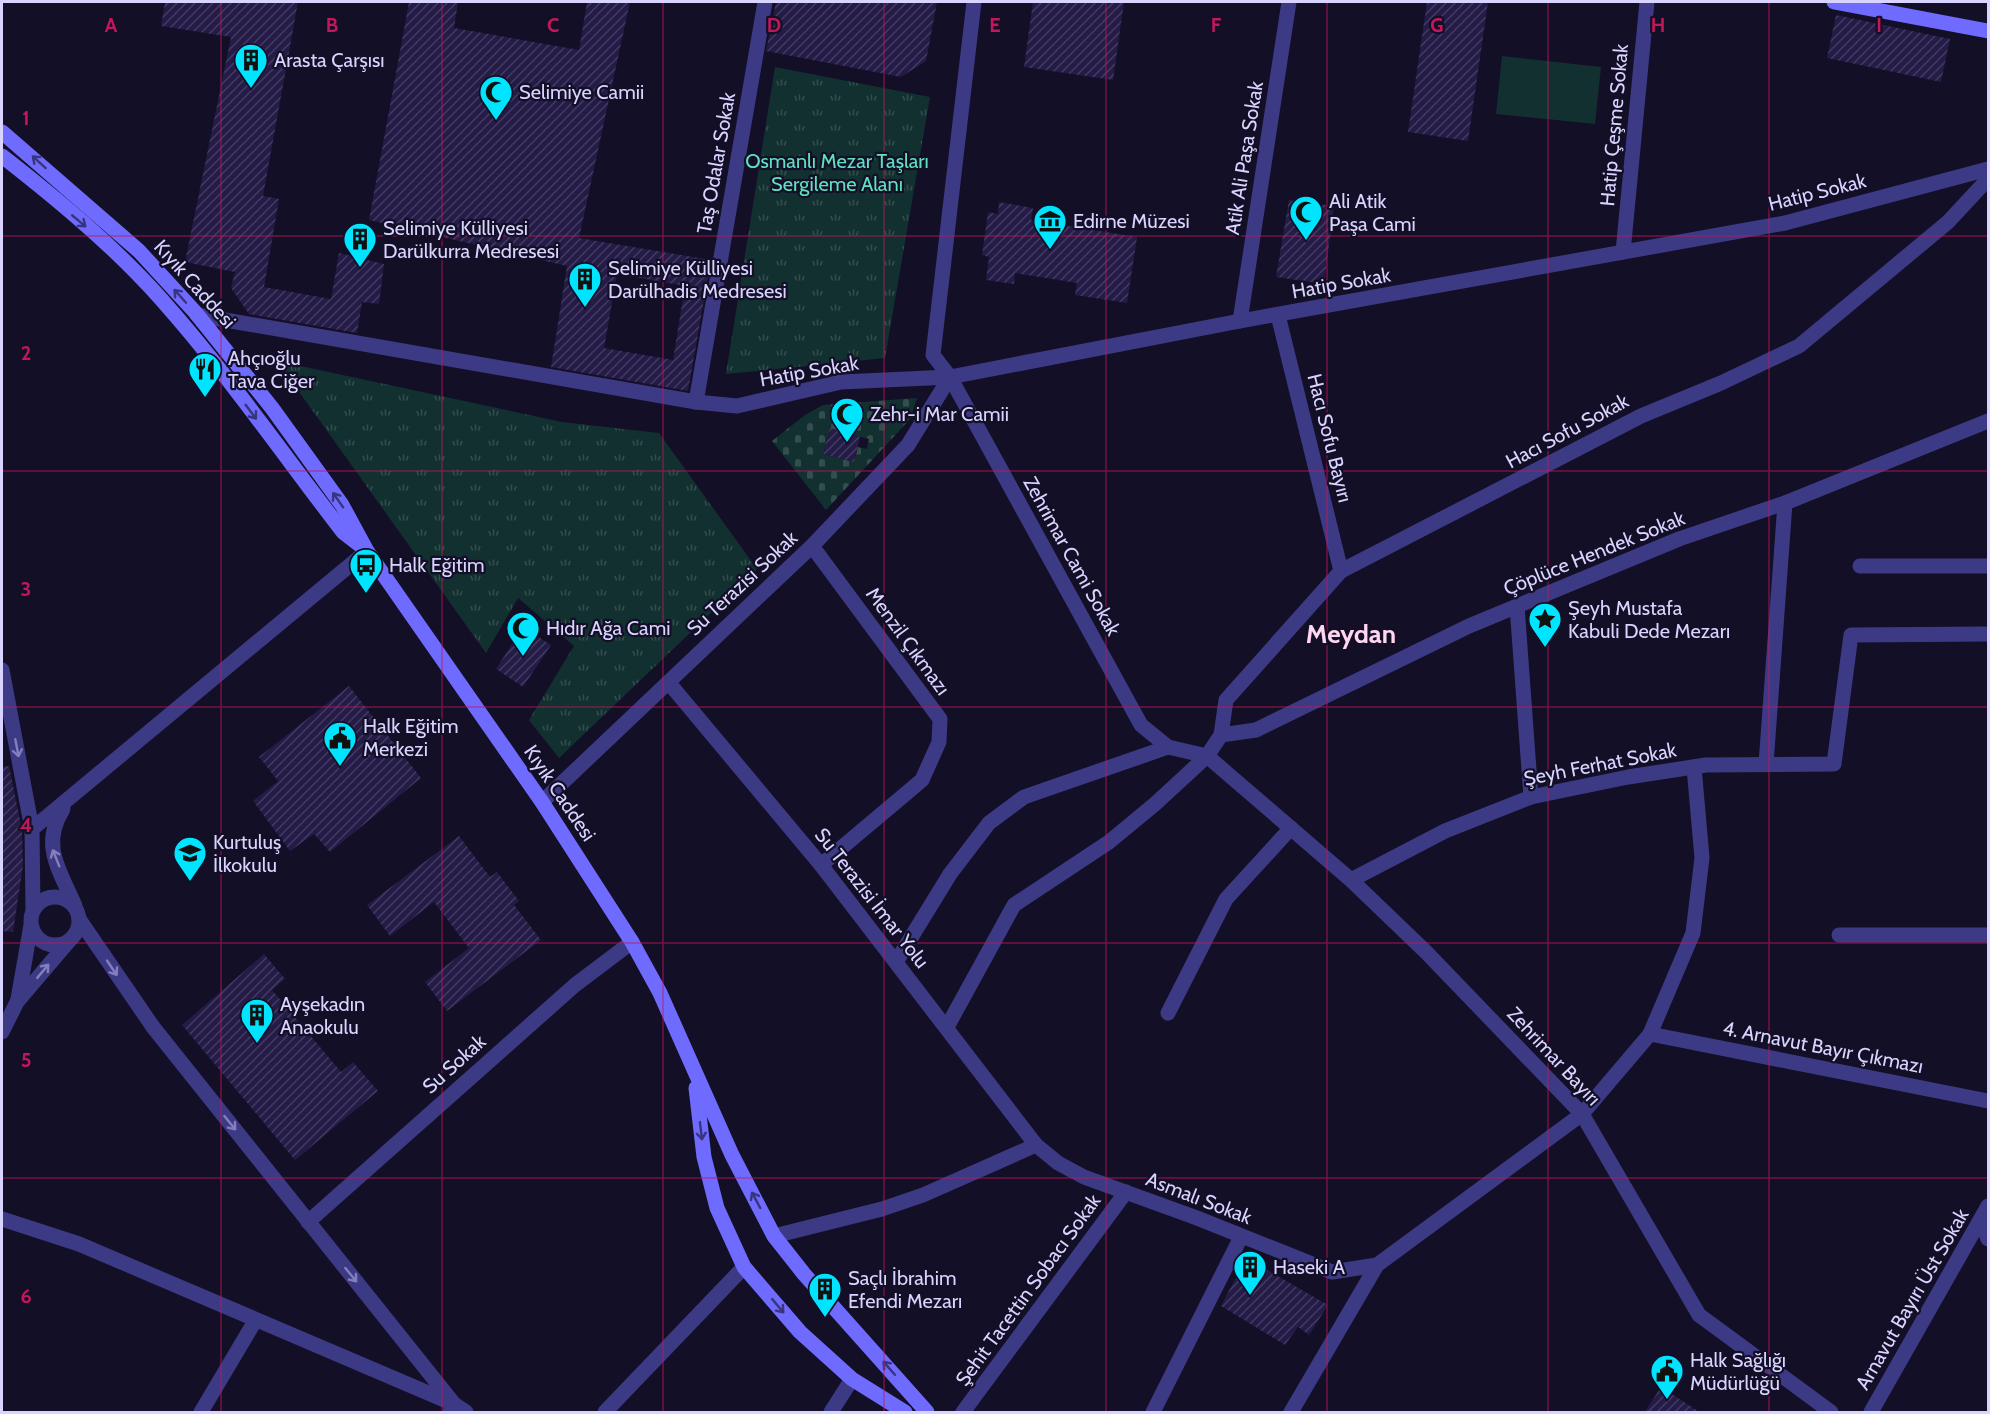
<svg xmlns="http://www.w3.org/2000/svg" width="1990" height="1414" viewBox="0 0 1990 1414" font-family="Cabin,sans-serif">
<defs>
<pattern id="cemetery-stones" width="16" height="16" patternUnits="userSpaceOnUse" patternTransform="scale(1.5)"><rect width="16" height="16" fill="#12302f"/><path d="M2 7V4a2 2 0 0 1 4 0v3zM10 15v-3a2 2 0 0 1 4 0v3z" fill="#344d4e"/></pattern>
<pattern id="park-tufts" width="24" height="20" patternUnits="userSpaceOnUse" patternTransform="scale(1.5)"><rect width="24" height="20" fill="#12302f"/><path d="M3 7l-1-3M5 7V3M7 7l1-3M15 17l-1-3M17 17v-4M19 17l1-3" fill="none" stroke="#344d4e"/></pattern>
<pattern id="building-hatch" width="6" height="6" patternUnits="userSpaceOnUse" patternTransform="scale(1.5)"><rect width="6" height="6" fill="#241b47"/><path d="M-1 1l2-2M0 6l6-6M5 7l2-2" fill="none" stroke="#433b63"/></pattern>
</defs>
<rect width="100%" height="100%" fill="#130f26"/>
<path fill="url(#cemetery-stones)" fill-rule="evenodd" d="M917,398L910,419L826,510L772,441L805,415L823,405ZM830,429L869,439L867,449L858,447L854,462L823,454Z"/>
<g fill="url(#park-tufts)">
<path d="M775,67L930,97L885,358L726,374Z"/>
<path d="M277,361L562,422L659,433L757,569L559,758L529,720L574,646L518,598L486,653Z"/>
</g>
<path fill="#12302f" d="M1502,56L1601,67L1595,124L1496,114Z"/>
<g fill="url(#building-hatch)" fill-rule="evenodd">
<path d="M165,2H298L263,196L279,199L264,287L331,299L339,253L384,264L379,304L362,302L357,333L249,314L231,288L235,272L185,262L231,37L161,26Z"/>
<path d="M409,2H458L454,28L579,50L587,2H630L579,238L711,260L688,391L551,367L567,266L369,220ZM617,274L685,286L673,360L604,348Z"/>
<path d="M776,2H937L926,61L901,77L766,51Z"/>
<path d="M1033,2H1124L1113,80L1024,67Z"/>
<path d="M1427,2H1488L1468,141L1408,132Z"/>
<path d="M1836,15L1950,39L1941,82L1827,58Z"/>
<path d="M1289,200L1334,206L1324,284L1276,277Z"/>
<path d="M999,202L1033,208L1031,220L1137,237L1127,303L1075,295L1077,283L1015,273L1014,284L986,280L989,257L982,255L988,212L998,214Z"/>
<path d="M830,428L860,437L854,462L823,454Z"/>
<path d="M523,627L551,645L523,687L496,669Z"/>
<path d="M349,686L421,778L330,852L314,834L290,851L253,801L278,781L259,757Z"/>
<path d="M9,766L22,830L23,865L13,932L2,931V767Z"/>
<path d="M459,836L490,877L497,872L519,901L514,905L541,940L447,1011L425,982L469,948L434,902L390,936L367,905Z"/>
<path d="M264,954L285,979L272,990L341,1072L353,1062L378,1091L295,1160L182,1025Z"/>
<path d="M1246,1258L1328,1305L1309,1335L1298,1327L1285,1345L1221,1306Z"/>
<path d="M1661,1387L1701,1413H1644Z"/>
</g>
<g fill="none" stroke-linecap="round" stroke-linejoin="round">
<g stroke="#3d3a85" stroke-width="15">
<path d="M974,2L933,355L950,377L1141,725L1168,747"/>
<path d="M1623,252L1647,2"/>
<path d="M197,315L696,402L737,406L841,382L950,377L1240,321L1785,223L1988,169"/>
<path d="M1278,315L1341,571"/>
<path d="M1240,321L1289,2"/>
<path d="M696,402L765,2"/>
<path d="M812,546L940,719L939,742L922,780L821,865"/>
<path d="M1860,566H1988"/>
<path d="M1517,606L1531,797"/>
<path d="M2,670L32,829L33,909"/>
<path d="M669,683L821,865L1036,1145L1058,1163L1084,1177L1197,1218L1332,1272L1377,1265L1582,1114L1650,1034L1693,933L1702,858L1694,767"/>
<path d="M1221,735L1256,730L1469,626L1679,539L1785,503L1988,421"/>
<path d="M1766,764L1785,503"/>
<path d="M542,802L812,546L908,445L950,377"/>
<path d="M63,809C40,846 60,870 75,906"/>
<path d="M32,829L367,551"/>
<path d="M1351,880L1445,831L1531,797L1628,777L1706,765L1834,764L1851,635L1988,634"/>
<circle cx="55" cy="921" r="24"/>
<path d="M79,919L153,1027L454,1404L450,1412"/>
<path d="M1839,935H1988"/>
<path d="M896,962L950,874L989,823L1024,797L1168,747L1207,756L1351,880L1426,952L1582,1114L1699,1315L1831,1412"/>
<path d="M18,999L31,925"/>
<path d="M1168,1013L1226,899L1291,828"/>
<path d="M947,1027L1014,905L1109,842L1155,804L1207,756L1221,735L1226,700L1341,571L1641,416L1721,383L1799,346L1948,222L1988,179"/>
<path d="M2,1032L17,1002L69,941"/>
<path d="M1650,1034L1988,1101"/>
<path d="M2,1219L79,1244L454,1404L466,1412"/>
<path d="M1981,1221L1988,1239"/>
<path d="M308,1222L575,985L632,942"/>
<path d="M774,1236L882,1209L923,1195L1036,1145"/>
<path d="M201,1412L255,1321"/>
<path d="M605,1412L744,1267"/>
<path d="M831,1412L852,1379"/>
<path d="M963,1412L1126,1192"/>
<path d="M1153,1412L1241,1237"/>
<path d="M1291,1412L1377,1265"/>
<path d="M1871,1412L1988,1206"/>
</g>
<g stroke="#6f6bff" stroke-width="15">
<path d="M1834,2L1988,31"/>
<path d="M2,132L139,251L195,312L272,408L342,505L367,551L542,802L632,942L660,993L732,1155L774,1236L804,1274L927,1412"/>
<path d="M2,156C57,199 114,246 161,299C226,372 283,454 343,532L365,549"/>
<path d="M696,1088L704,1157L717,1208L744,1267L800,1332L852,1379L905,1412"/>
</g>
</g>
<defs><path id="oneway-shaft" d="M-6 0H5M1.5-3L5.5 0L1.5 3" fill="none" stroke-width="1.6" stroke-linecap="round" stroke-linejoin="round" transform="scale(1.5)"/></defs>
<g stroke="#38347d">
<use href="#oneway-shaft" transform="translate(39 162) rotate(-138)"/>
<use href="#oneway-shaft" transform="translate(79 221) rotate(40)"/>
<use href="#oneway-shaft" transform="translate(180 296) rotate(-132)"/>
<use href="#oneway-shaft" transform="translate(251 412) rotate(53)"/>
<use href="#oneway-shaft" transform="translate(338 500) rotate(-125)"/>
<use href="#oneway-shaft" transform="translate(701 1131) rotate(83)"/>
<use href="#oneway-shaft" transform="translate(756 1200) rotate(-118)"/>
<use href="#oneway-shaft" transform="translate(778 1306) rotate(50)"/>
<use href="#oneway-shaft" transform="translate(889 1368) rotate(-131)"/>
</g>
<g stroke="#837fbc">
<use href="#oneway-shaft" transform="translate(17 748) rotate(79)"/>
<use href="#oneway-shaft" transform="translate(56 858) rotate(-112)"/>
<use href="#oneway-shaft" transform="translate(112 968) rotate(56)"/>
<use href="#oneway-shaft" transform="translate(43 971) rotate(-50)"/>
<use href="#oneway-shaft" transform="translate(230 1123) rotate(51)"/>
<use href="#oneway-shaft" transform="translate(351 1275) rotate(51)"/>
</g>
<path fill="none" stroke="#c2185b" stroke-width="1.5" stroke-opacity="0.55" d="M221,2V1412M442,2V1412M663,2V1412M884,2V1412M1106,2V1412M1327,2V1412M1548,2V1412M1769,2V1412M2,236H1988M2,471H1988M2,707H1988M2,943H1988M2,1178H1988"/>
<defs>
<symbol id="building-pin" viewBox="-11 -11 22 30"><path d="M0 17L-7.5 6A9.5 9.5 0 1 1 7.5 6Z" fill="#00e5ff" stroke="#130f26"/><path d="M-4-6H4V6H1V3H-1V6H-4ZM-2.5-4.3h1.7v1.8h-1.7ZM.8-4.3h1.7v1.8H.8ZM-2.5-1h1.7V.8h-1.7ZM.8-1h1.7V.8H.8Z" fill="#111"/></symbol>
<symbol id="mosque-pin" viewBox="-11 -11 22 30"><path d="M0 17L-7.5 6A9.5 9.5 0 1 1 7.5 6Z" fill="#00e5ff" stroke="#130f26"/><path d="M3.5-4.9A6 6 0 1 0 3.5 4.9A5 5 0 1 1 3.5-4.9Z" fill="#111"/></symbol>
<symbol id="museum-pin" viewBox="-11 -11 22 30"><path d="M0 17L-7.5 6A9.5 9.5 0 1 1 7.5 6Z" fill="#00e5ff" stroke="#130f26"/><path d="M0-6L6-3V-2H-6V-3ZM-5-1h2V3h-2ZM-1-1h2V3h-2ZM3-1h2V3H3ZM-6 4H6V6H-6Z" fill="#111"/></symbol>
<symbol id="restaurant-pin" viewBox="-11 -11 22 30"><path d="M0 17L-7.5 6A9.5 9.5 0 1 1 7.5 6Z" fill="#00e5ff" stroke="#130f26"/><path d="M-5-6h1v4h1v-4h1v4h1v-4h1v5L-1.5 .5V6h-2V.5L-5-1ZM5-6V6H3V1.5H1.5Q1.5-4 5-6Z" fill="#111"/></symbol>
<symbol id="bus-pin" viewBox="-11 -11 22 30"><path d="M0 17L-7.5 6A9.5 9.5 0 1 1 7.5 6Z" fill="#00e5ff" stroke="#130f26"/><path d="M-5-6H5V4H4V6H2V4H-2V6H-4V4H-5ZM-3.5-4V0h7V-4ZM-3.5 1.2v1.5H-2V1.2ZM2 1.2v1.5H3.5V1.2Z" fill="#111"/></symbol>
<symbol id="sight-pin" viewBox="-11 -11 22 30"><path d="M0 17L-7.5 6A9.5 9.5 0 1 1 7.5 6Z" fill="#00e5ff" stroke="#130f26"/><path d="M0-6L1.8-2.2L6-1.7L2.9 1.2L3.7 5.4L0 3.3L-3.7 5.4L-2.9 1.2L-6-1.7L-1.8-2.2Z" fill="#111"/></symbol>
<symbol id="civic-pin" viewBox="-11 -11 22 30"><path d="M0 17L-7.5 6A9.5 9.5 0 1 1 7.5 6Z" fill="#00e5ff" stroke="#130f26"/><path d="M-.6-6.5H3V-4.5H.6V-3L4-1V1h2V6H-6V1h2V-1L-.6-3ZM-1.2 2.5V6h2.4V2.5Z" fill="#111"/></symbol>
<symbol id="school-pin" viewBox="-11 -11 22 30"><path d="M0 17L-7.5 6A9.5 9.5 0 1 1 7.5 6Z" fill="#00e5ff" stroke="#130f26"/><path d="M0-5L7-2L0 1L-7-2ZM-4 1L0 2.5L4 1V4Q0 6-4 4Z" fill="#111"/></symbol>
</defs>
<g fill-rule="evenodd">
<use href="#building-pin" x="232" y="41" width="38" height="52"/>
<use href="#mosque-pin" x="477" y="73" width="38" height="52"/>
<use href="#mosque-pin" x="1287" y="193" width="38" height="52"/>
<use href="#museum-pin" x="1031" y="202" width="38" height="52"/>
<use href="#building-pin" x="341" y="220" width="38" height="52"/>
<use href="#building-pin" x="566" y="260" width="38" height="52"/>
<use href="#restaurant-pin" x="186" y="350" width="38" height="52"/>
<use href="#mosque-pin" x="828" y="395" width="38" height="52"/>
<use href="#bus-pin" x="347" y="546" width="38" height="52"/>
<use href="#sight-pin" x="1526" y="600" width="38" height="52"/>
<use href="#mosque-pin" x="504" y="609" width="38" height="52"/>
<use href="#civic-pin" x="321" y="719" width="38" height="52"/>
<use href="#school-pin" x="171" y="834" width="38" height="52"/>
<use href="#building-pin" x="238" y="996" width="38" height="52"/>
<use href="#building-pin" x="1231" y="1248" width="38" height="52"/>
<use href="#building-pin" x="806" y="1270" width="38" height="52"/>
<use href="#civic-pin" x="1648" y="1352" width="38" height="52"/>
</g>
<g text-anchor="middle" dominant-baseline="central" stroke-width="4.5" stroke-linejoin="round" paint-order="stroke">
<g font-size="20" fill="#d9d4ff" stroke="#130f26" text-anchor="start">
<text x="274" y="60">Arasta Çarşısı</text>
<text x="519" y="92">Selimiye Camii</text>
<text x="1329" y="201">Ali Atik<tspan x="1329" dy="23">Paşa Cami</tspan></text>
<text x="1073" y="221">Edirne Müzesi</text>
<text x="383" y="228">Selimiye Külliyesi<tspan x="383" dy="23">Darülkurra Medresesi</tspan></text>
<text x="608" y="268">Selimiye Külliyesi<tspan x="608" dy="23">Darülhadis Medresesi</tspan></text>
<text x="228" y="358">Ahçıoğlu<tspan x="228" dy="23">Tava Ciğer</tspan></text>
<text x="870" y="414">Zehr-i Mar Camii</text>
<text x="389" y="565">Halk Eğitim</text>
<text x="1568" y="608">Şeyh Mustafa<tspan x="1568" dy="23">Kabuli Dede Mezarı</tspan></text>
<text x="546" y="628">Hıdır Ağa Cami</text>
<text x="363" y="726">Halk Eğitim<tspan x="363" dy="23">Merkezi</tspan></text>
<text x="213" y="842">Kurtuluş<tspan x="213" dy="23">İlkokulu</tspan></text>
<text x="280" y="1004">Ayşekadın<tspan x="280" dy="23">Anaokulu</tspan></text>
<text x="1273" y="1267">Haseki A</text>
<text x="848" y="1278">Saçlı İbrahim<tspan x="848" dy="23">Efendi Mezarı</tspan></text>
<text x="1690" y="1360">Halk Sağlığı<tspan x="1690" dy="23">Müdürlüğü</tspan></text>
</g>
<g font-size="20" fill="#d9d4ff" stroke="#130f26">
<text transform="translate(1614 125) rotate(-85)">Hatip Çeşme Sokak</text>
<text transform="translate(1244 158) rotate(-81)">Atik Ali Paşa Sokak</text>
<text transform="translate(716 163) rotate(-80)">Taş Odalar Sokak</text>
<text transform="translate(1817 192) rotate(-14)">Hatip Sokak</text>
<text transform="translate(1341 283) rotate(-10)">Hatip Sokak</text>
<text transform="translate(195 284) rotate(48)">Kıyık Caddesi</text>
<text transform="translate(809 371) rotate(-10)">Hatip Sokak</text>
<text transform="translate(1567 431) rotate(-28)">Hacı Sofu Sokak</text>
<text transform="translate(1330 438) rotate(76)">Hacı Sofu Bayırı</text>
<text transform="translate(1594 553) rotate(-22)">Çöplüce Hendek Sokak</text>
<text transform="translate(1072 556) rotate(61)">Zehrimar Cami Sokak</text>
<text transform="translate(742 583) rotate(-43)">Su Terazisi Sokak</text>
<text transform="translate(908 641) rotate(54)">Menzil Çıkmazı</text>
<text transform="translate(1600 764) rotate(-11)">Şeyh Ferhat Sokak</text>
<text transform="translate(560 793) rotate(56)">Kıyık Caddesi</text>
<text transform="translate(872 898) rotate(52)">Su Terazisi İmar Yolu</text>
<text transform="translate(1823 1047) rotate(11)">4. Arnavut Bayır Çıkmazı</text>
<text transform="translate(1554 1056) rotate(47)">Zehrimar Bayırı</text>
<text transform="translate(454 1064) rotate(-42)">Su Sokak</text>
<text transform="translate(1199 1198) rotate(21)">Asmalı Sokak</text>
<text transform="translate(1028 1290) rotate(-54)">Şehit Tacettin Sobacı Sokak</text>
<text transform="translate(1912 1299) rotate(-60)">Arnavut Bayırı Üst Sokak</text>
</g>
<g font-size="20" fill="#5fe0c0" stroke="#130f26">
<text x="837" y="161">Osmanlı Mezar Taşları<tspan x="837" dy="23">Sergileme Alanı</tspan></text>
</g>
<g font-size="26" font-weight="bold" fill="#ffd6f0" stroke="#130f26">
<text x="1351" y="634">Meydan</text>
</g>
</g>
<g font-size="20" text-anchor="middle" font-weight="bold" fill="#c2185b" stroke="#130f26" stroke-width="4.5" stroke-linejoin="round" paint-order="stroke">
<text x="111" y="32">A</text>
<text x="332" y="32">B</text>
<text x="553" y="32">C</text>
<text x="774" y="32">D</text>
<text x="995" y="32">E</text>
<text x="1216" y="32">F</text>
<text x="1437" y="32">G</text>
<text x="1658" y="32">H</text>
<text x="1879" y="32">I</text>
<text x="26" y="125">1</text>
<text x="26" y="360">2</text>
<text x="26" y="596">3</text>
<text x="26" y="832">4</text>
<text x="26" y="1067">5</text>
<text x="26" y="1303">6</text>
</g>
<rect width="1990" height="1414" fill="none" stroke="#d9d4ff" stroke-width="6"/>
</svg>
